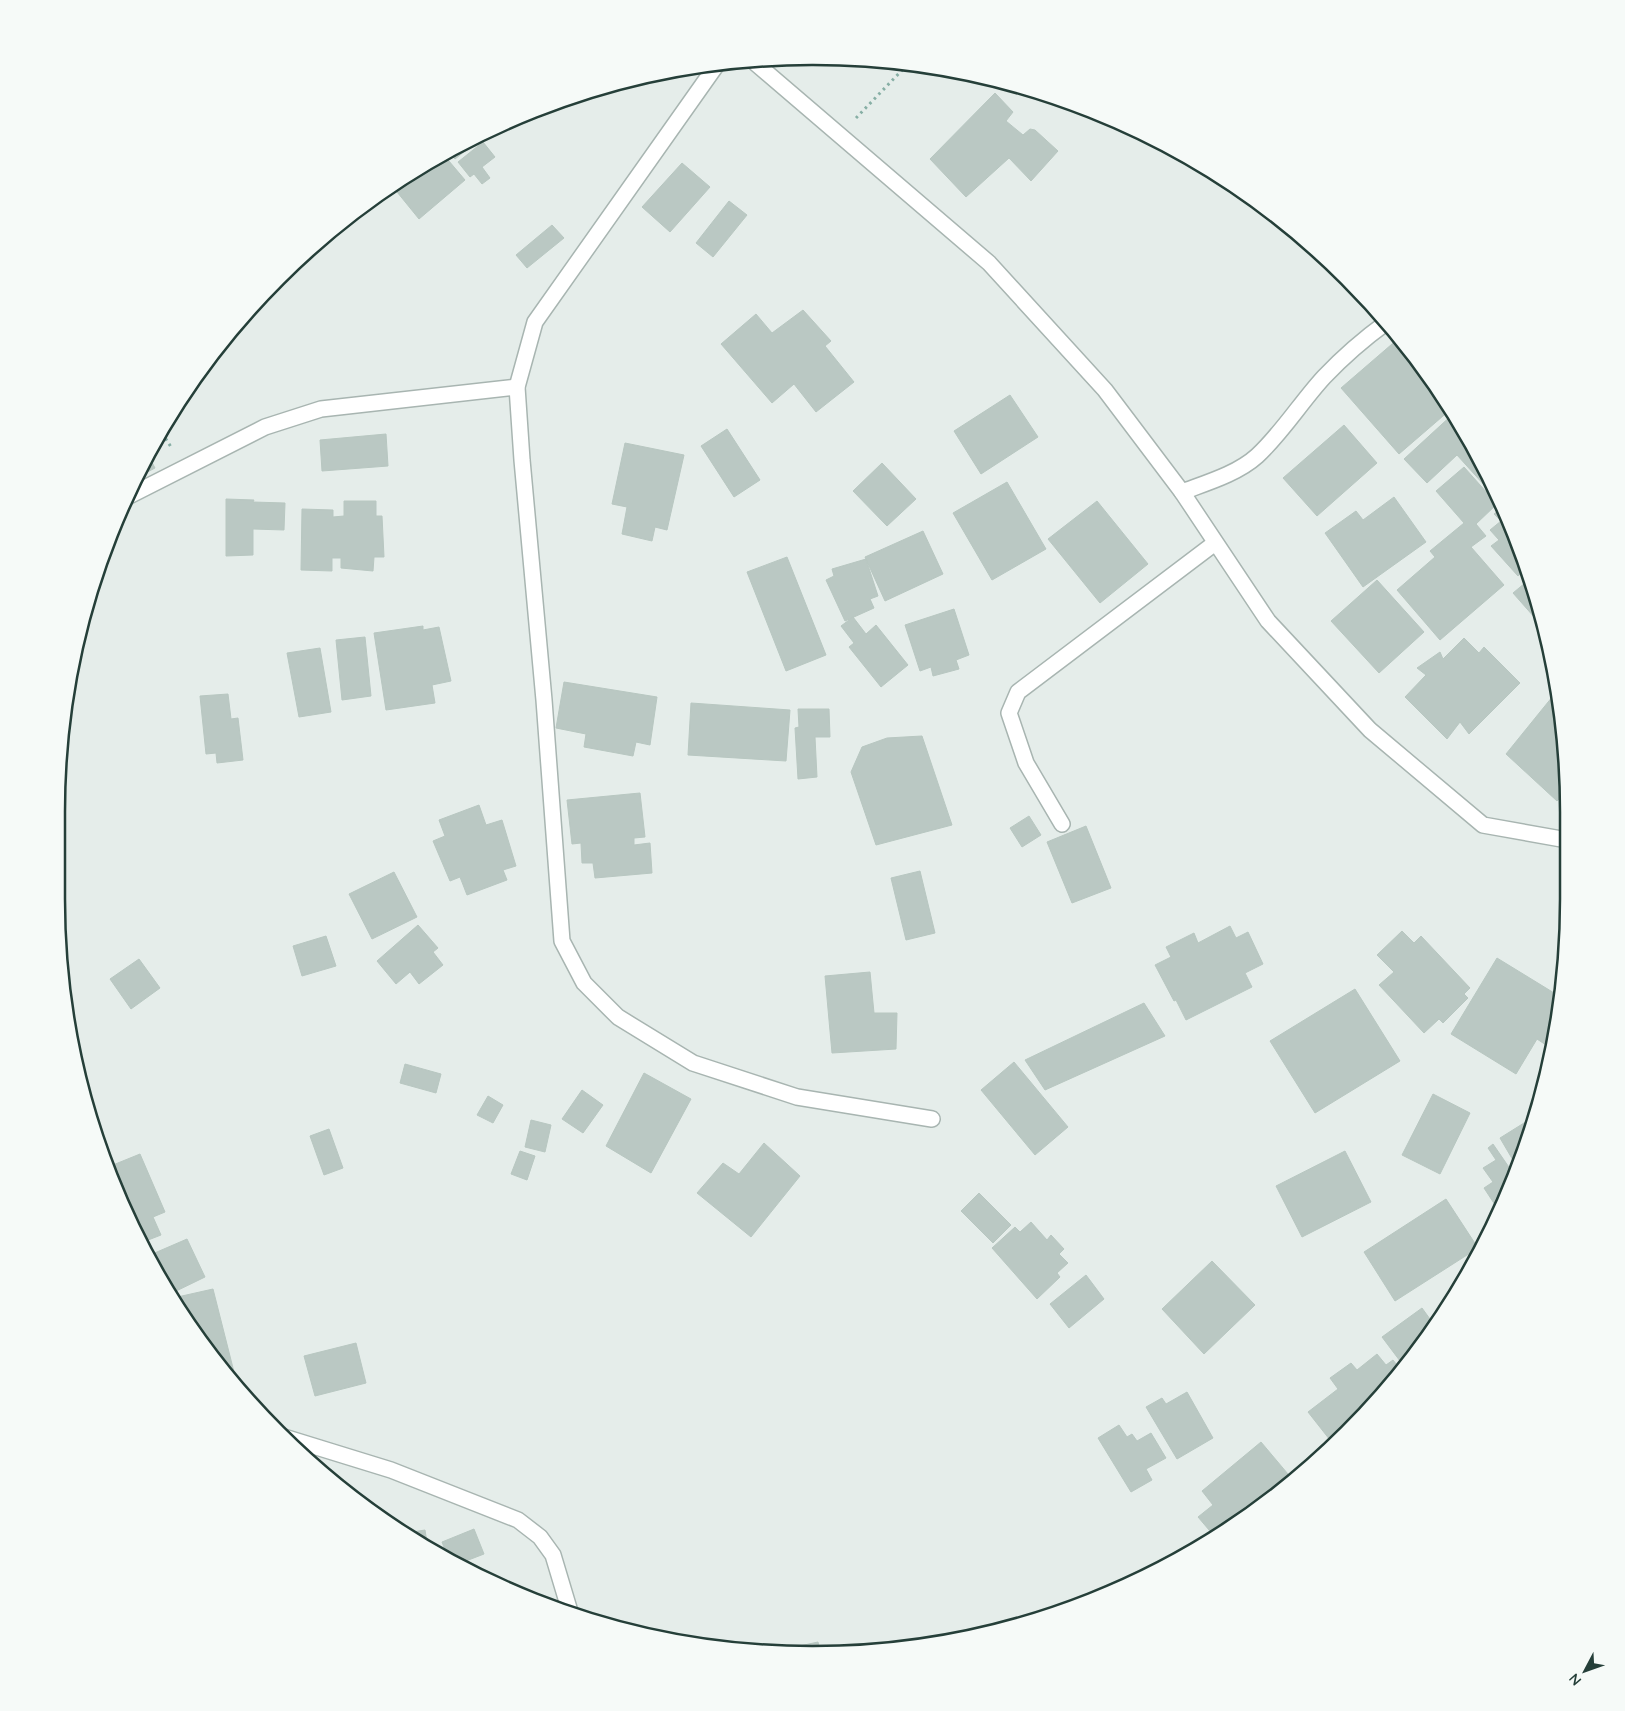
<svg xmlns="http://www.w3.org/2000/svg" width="1625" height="1711" viewBox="0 0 1625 1711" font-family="Quicksand,sans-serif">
<rect width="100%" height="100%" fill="#e5edea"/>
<g fill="#bac8c3" stroke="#b8c7c1">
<path d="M995,93L1013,112L1006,121L1023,135L1030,129L1035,130L1058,151L1031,181L1009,158L966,197L930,159Z"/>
<path d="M479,137L480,139L455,159L448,151Z"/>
<path d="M483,142L495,157L482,167L490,178L482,184L474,174L470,177L458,162Z"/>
<path d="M443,154L465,180L419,219L393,187L435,157Z"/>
<path d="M682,163L710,187L670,232L642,207Z"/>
<path d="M729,201L747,215L713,257L696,243Z"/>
<path d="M552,225L564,238L527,268L516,255Z"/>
<path d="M803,310L831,341L825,346L854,382L816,412L794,384L772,403L721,344L756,314L772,333Z"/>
<path d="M1399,338L1450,410L1399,454L1341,388Z"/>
<path d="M1010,395L1038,437L981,474L954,431Z"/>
<path d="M1453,414L1468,435L1489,482L1485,486L1457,455L1427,483L1404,459Z"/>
<path d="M1344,425L1377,463L1317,516L1283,478Z"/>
<path d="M727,429L760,480L734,497L701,446Z"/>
<path d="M386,434L388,466L322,471L320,440Z"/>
<path d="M625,443L684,455L667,530L655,527L652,541L622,534L627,507L612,504Z"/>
<path d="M148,455L155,468L134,479V478Z"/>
<path d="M882,463L916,499L887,526L853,491Z"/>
<path d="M1464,467L1497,504L1476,524L1486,536L1471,547L1504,585L1440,640L1397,590L1435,557L1430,551L1464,523L1436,491Z"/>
<path d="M1007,482L1046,549L992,580L953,513Z"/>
<path d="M1394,497L1426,542L1363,587L1325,533L1356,511L1363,520Z"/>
<path d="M226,499L254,500L253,502L285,503L284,530L253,529V555L226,556Z"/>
<path d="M344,501H376V516H382L384,557H374L373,571L341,568V558H332V571L301,570L302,509L333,510V517L344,516Z"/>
<path d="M1097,501L1148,564L1100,603L1048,539Z"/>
<path d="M1501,508L1528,567L1518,576L1491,546L1499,540L1490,530L1501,521L1494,514Z"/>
<path d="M923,531L943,574L885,601L865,557Z"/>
<path d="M787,557L826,655L786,671L747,572Z"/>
<path d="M866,559L878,596L870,599L874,608L845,621L826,580L834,576L832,569Z"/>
<path d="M1531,578L1542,626L1513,593Z"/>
<path d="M1377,580L1424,632L1379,673L1331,621Z"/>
<path d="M954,609L969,655L956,660L959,669L933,676L931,667L920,671L905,625Z"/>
<path d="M853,617L866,634L876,625L908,665L881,687L849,647L854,643L841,626Z"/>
<path d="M423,626V630L439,627L451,681L432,685L435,703L386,710L374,633Z"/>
<path d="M365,637L371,696L342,700L336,640Z"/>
<path d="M1464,638L1479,653L1484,647L1520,683L1469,734L1460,722L1447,739L1405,697L1426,675L1417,668L1440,652L1443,659Z"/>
<path d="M320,648L331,712L299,717L287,653Z"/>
<path d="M564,682L657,697L650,745L636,742L633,756L584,747L586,734L556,728Z"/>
<path d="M1557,691L1562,714L1565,793L1557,801L1506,754Z"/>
<path d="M228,694L231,719L238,718L243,760L217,763L216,753L206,754L200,696Z"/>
<path d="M691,703L790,710L786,761L688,755Z"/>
<path d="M798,709H829L830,737H815L817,777L798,779L795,728L799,727Z"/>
<path d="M922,736L952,825L876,845L851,772L862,747L887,738Z"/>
<path d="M640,793L645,837L634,838V845L650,843L652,873L595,878L593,863H582L581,843L572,844L567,800Z"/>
<path d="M479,805L486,825L502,820L516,866L503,870L507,880L467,895L460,877L450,881L433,841L445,836L439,820Z"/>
<path d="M1029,816L1041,835L1022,847L1010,828Z"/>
<path d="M1086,826L1111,888L1072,903L1047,842Z"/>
<path d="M920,871L935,933L906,940L891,878Z"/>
<path d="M394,872L417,917L372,939L349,894Z"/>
<path d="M418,925L438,948L433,952L443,965L419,984L410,972L396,984L377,961Z"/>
<path d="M1230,926L1236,938L1248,932L1263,964L1245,973L1252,987L1186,1020L1176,1000L1174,1001L1155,965L1171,957L1166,947L1194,933L1198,943Z"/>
<path d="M1402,931L1414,943L1421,936L1470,988L1464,994L1468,998L1443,1023L1439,1019L1424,1033L1379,985L1394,972L1377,955Z"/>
<path d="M326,936L336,966L302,976L293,946Z"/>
<path d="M1497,958L1559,996L1558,1003L1549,1018L1557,1022L1556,1028L1546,1045L1537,1039L1516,1074L1451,1034Z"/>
<path d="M139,959L160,988L131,1009L110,979Z"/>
<path d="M870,972L874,1013H897L896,1049L832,1053L825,976Z"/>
<path d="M1355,989L1400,1061L1315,1113L1270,1041Z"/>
<path d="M1144,1003L1165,1036L1045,1090L1025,1060Z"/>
<path d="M1014,1062L1068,1127L1035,1155L981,1090Z"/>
<path d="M405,1064L441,1074L436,1093L400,1083Z"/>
<path d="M644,1073L691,1099L651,1173L606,1146Z"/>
<path d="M582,1090L603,1105L583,1133L562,1119Z"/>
<path d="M1433,1094L1470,1113L1440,1174L1402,1155Z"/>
<path d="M488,1096L503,1105L493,1123L477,1115Z"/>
<path d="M1532,1118L1517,1167L1500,1138Z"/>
<path d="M531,1120L551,1125L545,1152L525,1147Z"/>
<path d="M329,1129L343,1168L324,1175L310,1136Z"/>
<path d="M764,1143L800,1176L751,1237L697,1193L723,1163L739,1174Z"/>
<path d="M1493,1144L1515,1176L1511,1188L1499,1211L1484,1188L1493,1182L1483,1168L1496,1160L1488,1148Z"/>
<path d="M520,1151L535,1156L527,1180L511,1174Z"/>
<path d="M1345,1151L1371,1202L1302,1237L1276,1186Z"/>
<path d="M140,1154L165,1212L153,1217L161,1235L143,1242L114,1188L108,1167Z"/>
<path d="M979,1193L1011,1225L993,1243L961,1211Z"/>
<path d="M1446,1199L1478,1248L1395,1301L1364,1252Z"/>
<path d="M1031,1222L1047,1240L1051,1235L1064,1249L1059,1254L1068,1263L1057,1273L1060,1277L1037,1299L992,1248L1015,1227L1020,1232Z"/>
<path d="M187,1239L205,1277L170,1294L150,1255Z"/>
<path d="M1212,1261L1255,1305L1204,1354L1162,1309Z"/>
<path d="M1086,1275L1104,1299L1069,1328L1050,1304Z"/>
<path d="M213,1289L234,1372L226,1374L184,1319L173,1298Z"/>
<path d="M1422,1308L1435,1326L1403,1365L1382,1337Z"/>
<path d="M356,1343L366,1383L315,1396L304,1356Z"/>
<path d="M1377,1354L1386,1365L1393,1360L1400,1369L1347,1433L1338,1442L1334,1437L1330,1440L1308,1412L1338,1389L1330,1378L1351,1363L1357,1370Z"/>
<path d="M1187,1392L1213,1438L1177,1459L1146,1407L1162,1398L1166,1404Z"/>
<path d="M1119,1425L1127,1437L1132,1434L1137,1441L1151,1433L1166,1458L1146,1469L1152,1480L1131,1492L1098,1438Z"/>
<path d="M1261,1442L1293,1480L1264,1504L1215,1537L1198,1517L1213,1505L1202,1491Z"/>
<path d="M474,1529L484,1554L458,1564L449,1560L442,1542Z"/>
<path d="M425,1530L428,1549L406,1533Z"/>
<path d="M818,1642L821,1654L772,1652Z"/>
</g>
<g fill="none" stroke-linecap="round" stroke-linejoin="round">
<defs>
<g id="street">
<path d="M753,61L989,263L1105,390L1182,492L1268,621L1370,730L1483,825L1567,840"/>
<path d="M718,63L535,322L517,387L522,460L544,700L562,941L584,983L618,1017L693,1063L797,1097L932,1119"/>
<path d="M1182,492C1206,483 1237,474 1257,456C1282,433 1301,402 1324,377C1343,357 1365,338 1387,322"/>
<path d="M127,497L265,427L321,409L517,387"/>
<path d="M1062,824L1026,763L1009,713L1018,692L1215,543"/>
<path d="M284,1437L391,1470L518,1520L540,1537L553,1555L571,1615"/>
</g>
</defs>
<use href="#street" stroke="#a8b5b1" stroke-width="18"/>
<g stroke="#87afa5" stroke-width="3" stroke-dasharray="2.5 4" stroke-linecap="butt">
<path d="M856,118L907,65"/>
<path d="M162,433L171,447"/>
</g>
<use href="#street" stroke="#fff" stroke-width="15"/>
</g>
<path d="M0 0H1625V1711H0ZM812 65H813A747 747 0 0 1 1560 812V899A747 747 0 0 1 813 1646H812A747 747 0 0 1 65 899V812A747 747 0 0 1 812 65Z" fill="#f6faf8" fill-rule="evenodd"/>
<path fill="none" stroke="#253f39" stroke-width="2.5" d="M812 65H813A747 747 0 0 1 1560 812V899A747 747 0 0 1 813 1646H812A747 747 0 0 1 65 899V812A747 747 0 0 1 812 65Z"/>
<g transform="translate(1585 1671) rotate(229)" stroke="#f6faf8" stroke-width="4" paint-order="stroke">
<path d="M0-4L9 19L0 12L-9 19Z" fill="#253f39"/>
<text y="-8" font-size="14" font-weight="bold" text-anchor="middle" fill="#253f39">N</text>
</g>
</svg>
